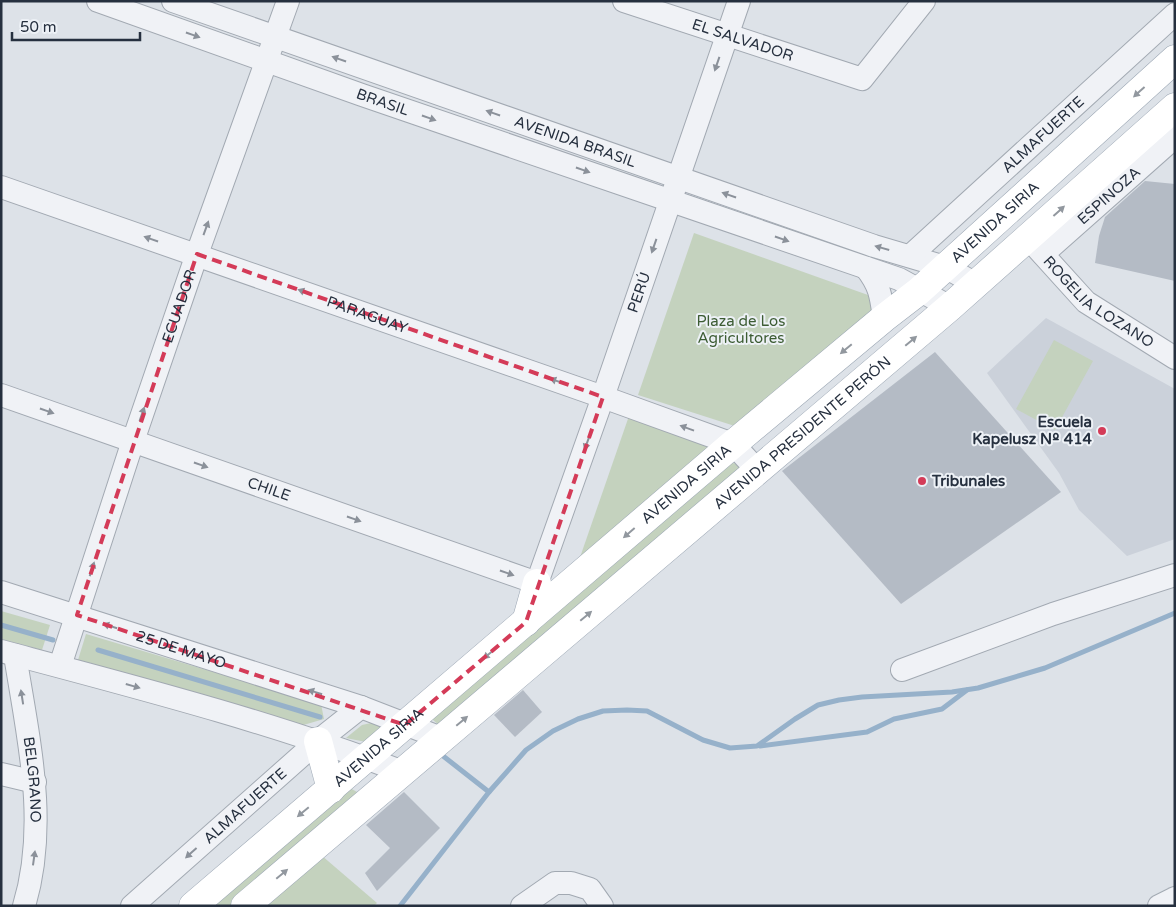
<svg xmlns="http://www.w3.org/2000/svg" width="1176" height="907" viewBox="0 0 1176 907" font-family="'Varela Round',sans-serif">
<rect width="100%" height="100%" fill="#dde2e8"/>
<path fill="#cbd1da" d="M1046,318L1175,389V539L1127,556L1079,510L1059,473L987,373Z"/>
<g fill="#c4d2be">
<path d="M694,233L868,295L875,314L741,428L638,395Z"/>
<path d="M1054,340L1093,361L1055,430L1016,409Z"/>
<path d="M630,413L718,445L577,566Z"/>
<path d="M729,462L737,464L741,470L439,725L433,720L432,717Z"/>
<path d="M1,611L50,625L42,650L1,639Z"/>
<path d="M86,634L321,704L324,719L300,726L78,660Z"/>
<path d="M371,723L386,724L371,743L346,738L362,725Z"/>
<path d="M350,788L357,792L356,797L352,801L230,906H207Z"/>
<path d="M321,855L377,903L374,906H266Z"/>
</g>
<g fill="none" stroke-linecap="round" stroke-linejoin="round">
<g stroke="#96b1ca" stroke-width="5">
<path d="M1,625L53,640"/>
<path d="M98,650L320,717"/>
<path d="M760,746L867,732L894,719L942,709L967,690"/>
<path d="M438,752L489,792"/>
<path d="M400,906L489,792L526,750L553,731L578,719L603,711L627,710L647,711L703,740L730,748L757,746L795,719L818,705L839,700L862,697L952,692L978,688L1045,668L1175,613"/>
</g>
</g>
<g fill="#b4bbc5">
<path d="M1145,181L1175,184V281L1095,263L1099,236L1105,217Z"/>
<path d="M935,352L1061,492L901,604L782,471Z"/>
<path d="M523,690L542,712L515,737L494,715Z"/>
<path d="M404,792L440,828L377,891L365,873L390,848L366,825Z"/>
</g>
<g fill="none" stroke-linecap="round" stroke-linejoin="round">
<defs>
<g id="minor">
<path id="s1" d="M98,1L362,95L899,279L950,307"/>
<path id="s2" d="M173,1L874,246L945,267L976,284"/>
<path id="s3" d="M624,1L862,79L924,1"/>
<path id="s4" d="M1,187L603,397L733,444L758,471"/>
<path id="s5" d="M1028,238L1086,302L1175,358"/>
<path id="s6" d="M1043,254L1175,137"/>
<path id="s7" d="M910,256L1175,14"/>
<path d="M866,268C880,286 881,296 884,318"/>
<path id="s8" d="M1,395L537,583L603,397L739,1"/>
<path id="s9" d="M1,592L361,707L441,738"/>
<path d="M1,651C136,687 272,722 403,772"/>
<path id="s10" d="M15,655C28,738 49,823 24,906"/>
<path id="s11" d="M60,666L133,441L197,254L288,1"/>
<path d="M902,670L1053,614L1175,575"/>
<path d="M1,774L35,782"/>
<path id="s12" d="M132,906L318,741L361,707"/>
<path d="M522,906L555,883H571L590,889L602,906"/>
<path d="M1159,906L1175,898"/>
</g>
<g id="major">
<path d="M526,622L537,583"/>
<path d="M318,741L331,789"/>
<path id="s13" d="M193,906L733,444L884,318L919,291L1175,59"/>
<path id="s14" d="M245,906L950,307L1175,107"/>
</g>
</defs>
<use href="#minor" stroke="#a2a9b2" stroke-width="24"/>
<use href="#major" stroke="#9ca7b4" stroke-width="29"/>
<use href="#minor" stroke="#f0f2f6" stroke-width="22"/>
<use href="#major" stroke="#fff" stroke-width="28"/>
</g>
<defs><path id="oneway-solid" d="M-6-.8H1V-3.2L6.5 0L1 3.2V.8H-6Z" transform="scale(1.25)"/></defs>
<g fill="#8b919a">
<use href="#oneway-solid" transform="translate(193 35) rotate(19)"/>
<use href="#oneway-solid" transform="translate(339 59) rotate(-161)"/>
<use href="#oneway-solid" transform="translate(717 64) rotate(109)"/>
<use href="#oneway-solid" transform="translate(493 113) rotate(-161)"/>
<use href="#oneway-solid" transform="translate(429 118) rotate(19)"/>
<use href="#oneway-solid" transform="translate(583 170) rotate(19)"/>
<use href="#oneway-solid" transform="translate(729 195) rotate(-161)"/>
<use href="#oneway-solid" transform="translate(206 228) rotate(-70)"/>
<use href="#oneway-solid" transform="translate(151 239) rotate(-161)"/>
<use href="#oneway-solid" transform="translate(782 239) rotate(19)"/>
<use href="#oneway-solid" transform="translate(654 246) rotate(109)"/>
<use href="#oneway-solid" transform="translate(882 248) rotate(-164)"/>
<use href="#oneway-solid" transform="translate(305 292) rotate(-161)"/>
<use href="#oneway-solid" transform="translate(557 381) rotate(-161)"/>
<use href="#oneway-solid" transform="translate(47 411) rotate(19)"/>
<use href="#oneway-solid" transform="translate(142 414) rotate(-71)"/>
<use href="#oneway-solid" transform="translate(687 428) rotate(-160)"/>
<use href="#oneway-solid" transform="translate(587 443) rotate(110)"/>
<use href="#oneway-solid" transform="translate(201 465) rotate(19)"/>
<use href="#oneway-solid" transform="translate(354 519) rotate(19)"/>
<use href="#oneway-solid" transform="translate(92 569) rotate(-72)"/>
<use href="#oneway-solid" transform="translate(507 573) rotate(19)"/>
<use href="#oneway-solid" transform="translate(110 626) rotate(-162)"/>
<use href="#oneway-solid" transform="translate(133 686) rotate(16)"/>
<use href="#oneway-solid" transform="translate(315 692) rotate(-162)"/>
<use href="#oneway-solid" transform="translate(22 697) rotate(-99)"/>
<use href="#oneway-solid" transform="translate(191 853) rotate(138)"/>
<use href="#oneway-solid" transform="translate(34 858) rotate(-82)"/>
</g>
<g fill="#92989f">
<use href="#oneway-solid" transform="translate(1139 92) rotate(138)"/>
<use href="#oneway-solid" transform="translate(1059 211) rotate(-42)"/>
<use href="#oneway-solid" transform="translate(911 341) rotate(-40)"/>
<use href="#oneway-solid" transform="translate(846 349) rotate(140)"/>
<use href="#oneway-solid" transform="translate(629 533) rotate(139)"/>
<use href="#oneway-solid" transform="translate(586 616) rotate(-40)"/>
<use href="#oneway-solid" transform="translate(489 654) rotate(140)"/>
<use href="#oneway-solid" transform="translate(462 721) rotate(-40)"/>
<use href="#oneway-solid" transform="translate(303 812) rotate(140)"/>
<use href="#oneway-solid" transform="translate(282 874) rotate(-40)"/>
</g>
<path fill="none" stroke="#d43b58" stroke-width="4" stroke-dasharray="10 6" stroke-linejoin="round" d="M197,254L603,397L526,622L405,725L77,615Z"/>
<g fill="#d43b58" stroke="#edf1f6" stroke-width="2">
<circle cx="1102" cy="431" r="5"/>
<circle cx="922" cy="481" r="5"/>
</g>
<g text-anchor="middle" dominant-baseline="central" stroke-width="4" stroke-linejoin="round" paint-order="stroke">
<g font-size="15" fill="#26303f" stroke="#edf1f6">
<text stroke="none"><textPath href="#s3" startOffset="125">EL SALVADOR</textPath></text>
<text stroke="none"><textPath href="#s1" startOffset="302">BRASIL</textPath></text>
<text stroke="none"><textPath href="#s7" startOffset="180">ALMAFUERTE</textPath></text>
<text stroke="none"><textPath href="#s2" startOffset="426">AVENIDA BRASIL</textPath></text>
<text stroke="none"><textPath href="#s6" startOffset="88">ESPINOZA</textPath></text>
<text stroke="none"><textPath href="#s13" startOffset="1054">AVENIDA SIRIA</textPath></text>
<text stroke="none"><textPath href="#s8" startOffset="876">PERÚ</textPath></text>
<text stroke="none"><textPath href="#s5" startOffset="96">ROGELIA LOZANO</textPath></text>
<text stroke="none"><textPath href="#s11" startOffset="379">ECUADOR</textPath></text>
<text stroke="none"><textPath href="#s4" startOffset="388">PARAGUAY</textPath></text>
<text stroke="none"><textPath href="#s14" startOffset="731">AVENIDA PRESIDENTE PERÓN</textPath></text>
<text stroke="none"><textPath href="#s13" startOffset="649">AVENIDA SIRIA</textPath></text>
<text stroke="none"><textPath href="#s8" startOffset="284">CHILE</textPath></text>
<text stroke="none"><textPath href="#s9" startOffset="189">25 DE MAYO</textPath></text>
<text stroke="none"><textPath href="#s13" startOffset="244">AVENIDA SIRIA</textPath></text>
<text stroke="none"><textPath href="#s10" startOffset="126">BELGRANO</textPath></text>
<text stroke="none"><textPath href="#s12" startOffset="151">ALMAFUERTE</textPath></text>
</g>
<g font-size="15" fill="#3c5c33" stroke="#edf1f6">
<text x="741" y="321">Plaza de Los<tspan x="741" dy="17">Agricultores</tspan></text>
</g>
<g font-size="15" font-weight="bold" fill="#26303f" stroke="#edf1f6" text-anchor="end">
<text x="1092" y="422">Escuela<tspan x="1092" dy="17">Kapelusz Nº 414</tspan></text>
<text x="932" y="481" text-anchor="start">Tribunales</text>
</g>
</g>
<rect width="1176" height="907" fill="none" stroke="#26303f" stroke-width="5"/>
<path d="M12 32v8h128v-8" fill="none" stroke="#26303f" stroke-width="2.5"/>
<text x="20" y="32" font-size="15" fill="#26303f" stroke="#edf1f6" stroke-width="4" paint-order="stroke">50 m</text>
</svg>
